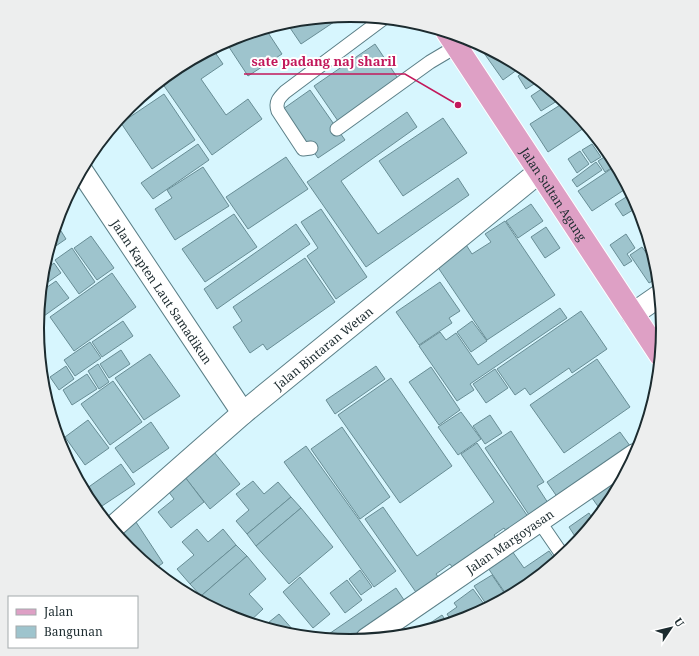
<svg xmlns="http://www.w3.org/2000/svg" width="699" height="656" viewBox="0 0 699 656" font-family="'Noto Serif',serif">
<rect width="100%" height="100%" fill="#d7f6fe"/>
<g fill="#9ec4cd" stroke="#688d95">
<path d="M343,16L301,44L286,22L289,21Z"/>
<path d="M265,28L282,54L248,76L225,41Z"/>
<path d="M375,44L399,80L338,121L314,86Z"/>
<path d="M481,45L521,67L503,80L479,46Z"/>
<path d="M212,48L223,64L201,79L226,115L248,99L262,119L212,155L160,80L176,68Z"/>
<path d="M526,70L539,81L526,89L518,76Z"/>
<path d="M156,84L158,86L131,104Z"/>
<path d="M546,86L557,101L541,111L531,96Z"/>
<path d="M310,90L345,140L318,158L283,109Z"/>
<path d="M164,94L195,140L152,169L121,123Z"/>
<path d="M565,102L587,126L548,152L530,124Z"/>
<path d="M407,112L417,127L341,181L378,234L458,178L469,195L366,267L307,182Z"/>
<path d="M443,118L467,153L403,196L379,161Z"/>
<path d="M598,140L606,150L602,153L594,142Z"/>
<path d="M198,144L209,160L153,199L141,183Z"/>
<path d="M592,144L601,157L591,163L582,150Z"/>
<path d="M580,151L589,164L577,173L568,159Z"/>
<path d="M609,154L616,165L605,172L598,161Z"/>
<path d="M286,157L308,189L248,229L226,197Z"/>
<path d="M596,162L602,170L577,187L572,180Z"/>
<path d="M203,167L229,206L175,240L155,209L172,198L167,190Z"/>
<path d="M614,167L627,188L592,211L578,191Z"/>
<path d="M631,194L638,207L623,216L615,204Z"/>
<path d="M531,204L543,221L518,238L506,221Z"/>
<path d="M321,209L367,277L336,299L307,256L318,248L301,222Z"/>
<path d="M234,214L257,247L205,282L182,249Z"/>
<path d="M505,221L555,295L487,340L433,260L463,240L472,254L491,242L485,234Z"/>
<path d="M56,223L66,239L47,252Z"/>
<path d="M296,224L310,244L217,309L204,289Z"/>
<path d="M546,227L560,248L545,258L531,237Z"/>
<path d="M626,234L635,248L627,254L632,261L624,266L610,245Z"/>
<path d="M91,236L114,268L97,280L74,248Z"/>
<path d="M648,238L653,255L643,241Z"/>
<path d="M642,247L657,268L658,278L649,283L630,255Z"/>
<path d="M72,248L95,282L79,294L55,260Z"/>
<path d="M305,258L335,302L267,350L263,344L250,353L233,327L242,321L233,307Z"/>
<path d="M54,263L61,273L41,287L42,272Z"/>
<path d="M112,273L136,307L74,351L50,317Z"/>
<path d="M56,281L69,298L37,321L40,292Z"/>
<path d="M440,282L460,311L449,318L452,323L419,345L396,312Z"/>
<path d="M560,308L567,318L470,384L474,390L457,401L419,346L440,332L446,340L456,333L478,365Z"/>
<path d="M581,311L607,349L572,373L569,368L530,395L525,388L515,395L497,369Z"/>
<path d="M123,321L133,336L102,357L92,342Z"/>
<path d="M472,321L487,341L471,352L457,332Z"/>
<path d="M90,342L101,358L75,376L64,360Z"/>
<path d="M121,350L130,364L109,378L100,364Z"/>
<path d="M150,354L180,396L144,420L115,378Z"/>
<path d="M597,359L630,407L564,453L530,405Z"/>
<path d="M98,364L109,382L99,389L88,371Z"/>
<path d="M66,366L74,379L59,390L50,377Z"/>
<path d="M376,366L385,379L335,414L326,400Z"/>
<path d="M431,367L460,410L439,425L409,382Z"/>
<path d="M495,369L508,388L486,403L473,384Z"/>
<path d="M87,374L97,389L72,405L63,390Z"/>
<path d="M391,378L452,466L400,503L338,415Z"/>
<path d="M113,381L142,422L110,445L81,404Z"/>
<path d="M461,412L481,439L458,455L438,427Z"/>
<path d="M490,415L502,433L485,444L473,426Z"/>
<path d="M88,420L109,448L85,465L65,437Z"/>
<path d="M52,421L64,438L59,442Z"/>
<path d="M151,422L169,448L133,473L115,448Z"/>
<path d="M342,427L390,497L360,519L311,449Z"/>
<path d="M511,431L544,482L537,486L550,506L531,518L485,448Z"/>
<path d="M620,432L633,450L560,501L547,482Z"/>
<path d="M477,443L529,518L508,534L504,528L494,535L499,542L456,572L450,564L436,574L442,582L420,598L365,519L383,507L417,556L494,502L461,454Z"/>
<path d="M306,446L396,571L374,587L284,462Z"/>
<path d="M214,452L240,484L210,509L184,476Z"/>
<path d="M121,464L135,484L96,510L83,491Z"/>
<path d="M624,475L610,502L602,512L592,498Z"/>
<path d="M185,477L204,502L171,528L158,512L174,499L168,491Z"/>
<path d="M253,481L264,494L278,482L291,497L247,534L236,521L249,510L236,494Z"/>
<path d="M291,497L301,508L256,546L247,534Z"/>
<path d="M301,508L333,547L289,584L256,546Z"/>
<path d="M589,513L594,521L578,541L569,527Z"/>
<path d="M136,522L163,563L153,570L128,549L117,536Z"/>
<path d="M197,529L208,542L223,529L236,545L190,584L177,569L194,555L182,542Z"/>
<path d="M236,545L247,556L201,596L190,584Z"/>
<path d="M512,551L524,568L549,551L556,561L523,588L508,597L488,568Z"/>
<path d="M247,556L266,579L249,594L263,609L248,623L230,617L210,607L201,596Z"/>
<path d="M159,567L172,585L154,571Z"/>
<path d="M360,570L372,587L361,595L349,579Z"/>
<path d="M492,575L507,597L488,607L474,586Z"/>
<path d="M300,577L330,614L313,628L283,592Z"/>
<path d="M347,580L362,600L345,613L330,593Z"/>
<path d="M396,588L408,606L359,640L349,641L323,638Z"/>
<path d="M473,589L487,608L469,617L452,622L447,614L457,607L454,603Z"/>
<path d="M279,614L294,631L289,635L263,627Z"/>
<path d="M442,615L448,624L414,634Z"/>
</g>
<g fill="none" stroke-linecap="round" stroke-linejoin="round">
<defs>
<g id="lane">
<path d="M337,129L430,62L457,46"/>
<path d="M311,148L303,149L278,111C275,102 279,98 285,92L384,18"/>
<path d="M539,521L563,556"/>
</g>
<g id="street">
<path id="s1" d="M81,170L243,413"/>
<path d="M633,314L659,296"/>
<path id="s2" d="M111,529L243,413L539,172"/>
<path id="s3" d="M367,639L635,455"/>
</g>
<g id="primary">
<path id="s4" d="M447,32L660,355"/>
</g>
</defs>
<use href="#lane" stroke="#5b7f87" stroke-width="15"/>
<use href="#street" stroke="#5b7f87" stroke-width="24"/>
<use href="#primary" stroke="#fff" stroke-width="24"/>
<use href="#lane" stroke="#fff" stroke-width="13"/>
<use href="#street" stroke="#fff" stroke-width="22"/>
<use href="#primary" stroke="#dea0c5" stroke-width="22"/>
</g>
<g text-anchor="middle" dominant-baseline="central" stroke-width="4" stroke-linejoin="round" paint-order="stroke">
<g font-size="12" fill="#1c2b2f" stroke="#fff">
<text stroke="none"><textPath href="#s4" startOffset="194">Jalan Sultan Agung</textPath></text>
<text stroke="none"><textPath href="#s1" startOffset="146">Jalan Kapten Laut Samadikun</textPath></text>
<text stroke="none"><textPath href="#s2" startOffset="279">Jalan Bintaran Wetan</textPath></text>
<text stroke="none"><textPath href="#s3" startOffset="173">Jalan Margoyasan</textPath></text>
</g>
</g>
<path d="M0 0H699V656H0ZM44 328a306 306 0 1 1 612 0a306 306 0 1 1-612 0Z" fill="#edeeee" fill-rule="evenodd"/>
<path fill="none" stroke="#1c2b2f" stroke-width="2" d="M44 328a306 306 0 1 1 612 0a306 306 0 1 1-612 0Z"/>
<path fill="none" stroke="#c2185b" stroke-width="1.5" d="M458 105L405 74H244"/>
<circle fill="#c2185b" stroke="#fff" stroke-width="1.5" cx="458" cy="105" r="4"/>
<g font-size="13" text-anchor="middle" font-weight="bold" fill="#c2185b" stroke="#fff" stroke-width="4" stroke-linejoin="round" paint-order="stroke">
<text x="324" y="66">sate padang naj sharil</text>
</g>
<rect x="8" y="596" width="130" height="52" fill="#ffffff" stroke="#a4aaac"/>
<rect x="16" y="609" width="20" height="6" fill="#dea0c5" stroke="#a4aaac"/>
<text x="44" y="616" font-size="12" fill="#1c2b2f">Jalan</text>
<rect x="16" y="626" width="20" height="12" fill="#9ec4cd" stroke="#a4aaac"/>
<text x="44" y="636" font-size="12" fill="#1c2b2f">Bangunan</text>
<g transform="translate(671 628) rotate(55)" stroke="#ffffff" stroke-width="3" paint-order="stroke">
<path d="M0-3L7 15L0 10L-7 15Z" fill="#1c2b2f"/>
<text y="-6" font-size="11" font-weight="bold" text-anchor="middle" fill="#1c2b2f">U</text>
</g>
</svg>
